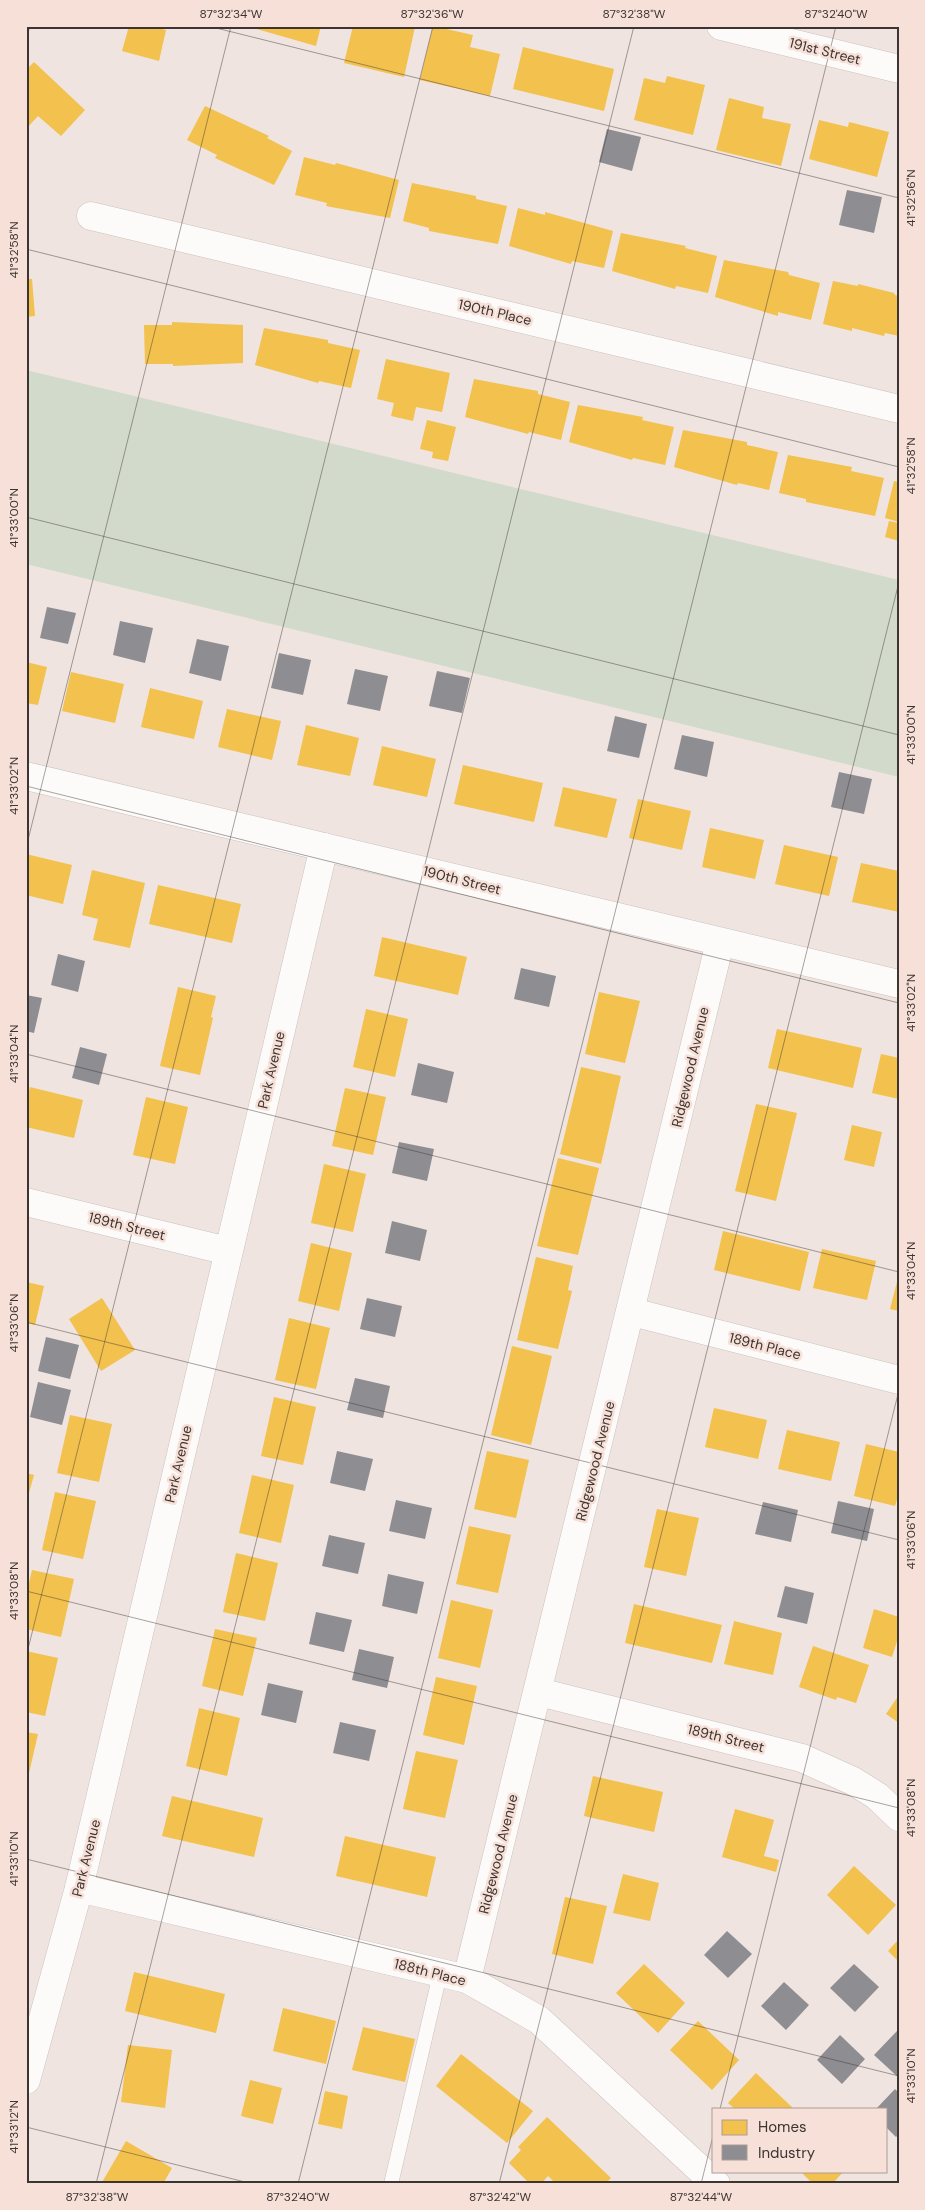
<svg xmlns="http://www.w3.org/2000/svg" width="925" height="2210" viewBox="0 0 925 2210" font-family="'DM Sans',sans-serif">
<rect width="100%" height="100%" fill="#efe4df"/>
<path fill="#d2dacb" d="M26,370L899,580V777L26,564Z"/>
<g fill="#f2c14e">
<path d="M129,26H151L166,30L159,61L122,51Z"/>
<path d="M246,26H321L316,46Z"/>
<path d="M353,26L415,27L404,77L344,63Z"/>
<path d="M433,26L473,35L470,47L500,54L490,96L420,80Z"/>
<path d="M523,47L614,69L604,111L513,89Z"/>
<path d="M34,62L85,110L61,136L38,116L26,129V70Z"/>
<path d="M667,76L705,85L693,135L634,120L644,78L665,83Z"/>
<path d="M729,98L764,107L762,118L791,124L781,166L716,150Z"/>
<path d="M205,106L269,136L267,138L292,151L274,185L215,158L217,155L187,140Z"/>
<path d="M819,120L848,127L849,122L889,132L877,177L809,159Z"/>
<path d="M304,157L335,165L336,163L399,180L390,218L326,206L327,203L295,195Z"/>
<path d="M412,183L476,196V199L507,206L498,244L429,231V228L403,221Z"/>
<path d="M518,208L545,215V212L613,231L604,268L572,261L571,264L509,246Z"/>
<path d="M621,233L686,246L685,248L717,256L708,293L676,286L675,289L612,271Z"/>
<path d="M724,260L788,272L789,275L820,283L811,320L778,312V316L715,297Z"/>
<path d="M26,279H32L35,316L26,317Z"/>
<path d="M833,281L858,286V284L894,293L895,295L899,296V336L885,333L884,336L852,328V331L823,324Z"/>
<path d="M172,322L243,325V363L173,366V364H145L144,325H172Z"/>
<path d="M264,328L328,340V343L360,350L351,388L319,381L318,383L255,365Z"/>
<path d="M386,359L450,373L442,412L416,407L413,421L391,416L394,403L377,399Z"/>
<path d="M474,379L538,391V394L570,402L561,440L529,432L528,434L465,417Z"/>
<path d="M578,405L643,417L642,420L674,427L665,465L633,458L632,460L569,442Z"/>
<path d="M427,420L456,427L448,461L432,458L433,452L420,449Z"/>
<path d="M683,430L747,442V445L778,452L769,490L738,483L737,485L674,467Z"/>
<path d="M788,455L852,467L851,471L884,478L875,516L806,502V499L779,493Z"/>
<path d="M894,481L899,482V522L885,518Z"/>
<path d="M889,521L899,523V541L885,537Z"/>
<path d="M26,662L47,667L38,705L26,703Z"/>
<path d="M71,672L124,684L115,723L62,711Z"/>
<path d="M150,688L203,701L194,739L141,727Z"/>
<path d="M227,709L281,721L272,760L218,747Z"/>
<path d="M306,725L359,738L350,776L297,765Z"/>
<path d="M382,746L436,759L427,797L373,785Z"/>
<path d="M463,765L543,783L534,822L454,804Z"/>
<path d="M563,787L617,799L607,838L554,826Z"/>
<path d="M638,799L691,811L682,850L629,838Z"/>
<path d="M710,828L764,840L755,879L702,867Z"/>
<path d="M784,845L838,857L829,896L775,884Z"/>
<path d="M26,854L72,865L63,904L26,895Z"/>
<path d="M861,863L899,871V912L852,902Z"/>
<path d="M92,870L145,883L130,948L93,940L98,919L82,915Z"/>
<path d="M158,885L241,904L232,943L149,924Z"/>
<path d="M382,937L467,957L458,995L374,976Z"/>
<path d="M178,987L216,996L211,1017L213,1018L200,1075L160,1066Z"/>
<path d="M599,992L640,1001L625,1063L585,1054Z"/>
<path d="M366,1009L408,1019L395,1077L353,1067Z"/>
<path d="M777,1029L862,1048L853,1088L768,1068Z"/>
<path d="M881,1054L899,1058V1099L872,1093Z"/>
<path d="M581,1067L621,1076L601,1164L560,1154Z"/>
<path d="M30,1087L83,1100L74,1138L26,1127V1103Z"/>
<path d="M345,1088L386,1097L373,1155L332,1146Z"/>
<path d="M146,1097L188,1107L175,1164L133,1155Z"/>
<path d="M756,1104L797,1113L776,1201L735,1191Z"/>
<path d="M852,1125L882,1132L874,1167L844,1160Z"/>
<path d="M558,1158L599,1168L578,1255L537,1246Z"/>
<path d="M324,1164L366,1174L353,1232L311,1223Z"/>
<path d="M723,1231L809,1252L800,1291L714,1270Z"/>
<path d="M311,1243L352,1253L339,1311L298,1301Z"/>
<path d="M822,1249L876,1261L867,1300L813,1288Z"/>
<path d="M536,1257L573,1266L568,1290L572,1291L558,1349L517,1340Z"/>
<path d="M899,1274V1311L890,1309Z"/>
<path d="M26,1282L44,1286L35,1325L26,1323Z"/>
<path d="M102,1298L135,1350L101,1371L69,1319Z"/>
<path d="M289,1318L330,1328L316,1389L275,1380Z"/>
<path d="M512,1346L552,1356L531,1445L491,1435Z"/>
<path d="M274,1397L316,1407L303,1465L261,1456Z"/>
<path d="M714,1408L767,1420L758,1459L705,1447Z"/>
<path d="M70,1415L112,1424L99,1482L57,1473Z"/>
<path d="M787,1430L840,1442L831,1481L778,1469Z"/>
<path d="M866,1444L899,1452V1493L895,1506L854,1496Z"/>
<path d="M487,1451L529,1460L516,1518L474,1509Z"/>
<path d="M26,1473L34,1475L27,1500H26Z"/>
<path d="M252,1475L294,1485L281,1543L239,1533Z"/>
<path d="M55,1492L96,1501L83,1559L42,1550Z"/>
<path d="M657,1509L699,1518L686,1576L644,1567Z"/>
<path d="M469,1526L511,1535L498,1593L456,1584Z"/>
<path d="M236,1553L278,1563L265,1621L223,1612Z"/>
<path d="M32,1570L74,1579L61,1637L26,1629V1596Z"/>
<path d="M451,1600L493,1610L480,1668L438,1658Z"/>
<path d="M634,1604L722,1625L712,1663L625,1643Z"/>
<path d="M874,1609L899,1617V1635L892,1657L863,1648Z"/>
<path d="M734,1621L782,1633L773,1675L724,1664Z"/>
<path d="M215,1629L257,1638L243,1696L202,1686Z"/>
<path d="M813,1646L869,1665L856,1703L837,1697L836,1700L799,1687Z"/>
<path d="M26,1651L58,1658L45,1716L26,1712Z"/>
<path d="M436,1677L477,1686L464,1745L423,1735Z"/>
<path d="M899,1695V1723L886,1714Z"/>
<path d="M199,1708L240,1718L227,1776L186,1766Z"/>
<path d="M26,1732L38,1734L27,1782L26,1781Z"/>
<path d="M416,1751L458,1760L445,1818L403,1809Z"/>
<path d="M593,1776L663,1792L654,1832L584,1816Z"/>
<path d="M172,1796L263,1818L254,1857L162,1836Z"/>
<path d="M735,1809L774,1820L764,1856L779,1860L776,1872L722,1857Z"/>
<path d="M345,1836L436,1857L427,1897L336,1876Z"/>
<path d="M854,1866L896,1905L868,1935L827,1895Z"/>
<path d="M623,1874L659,1883L650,1921L613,1913Z"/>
<path d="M565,1897L607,1906L593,1964L552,1954Z"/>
<path d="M899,1939V1962L888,1951Z"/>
<path d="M644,1964L685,2003L658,2033L616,1993Z"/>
<path d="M134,1972L225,1994L216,2033L125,2011Z"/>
<path d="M283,2008L336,2021L326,2064L273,2051Z"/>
<path d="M698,2021L739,2060L712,2090L670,2050Z"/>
<path d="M363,2027L415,2039L405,2082L352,2070Z"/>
<path d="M128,2045L172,2050L165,2108L121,2102Z"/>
<path d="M461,2054L533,2111L507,2143L436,2086Z"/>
<path d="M756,2073L794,2109H735L728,2103Z"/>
<path d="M250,2080L282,2088L273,2124L241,2116Z"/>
<path d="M325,2091L348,2096L342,2129L318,2124Z"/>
<path d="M547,2117L611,2178L605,2184H556L548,2176L541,2184H530L509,2163L521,2150L518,2147Z"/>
<path d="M126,2141L172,2168L163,2184H101Z"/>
<path d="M800,2171H844L832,2184H813Z"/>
</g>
<g fill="#8d8d92">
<path d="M607,129L641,137L632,171L599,162Z"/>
<path d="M847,190L882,197L874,233L839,225Z"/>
<path d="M47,607L76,613L68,644L40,638Z"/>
<path d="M120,621L153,628L145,663L113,655Z"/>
<path d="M197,639L229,646L221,681L189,673Z"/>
<path d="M279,653L311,660L303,695L271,688Z"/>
<path d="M355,669L388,676L380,711L347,704Z"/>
<path d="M437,671L470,678L462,713L429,706Z"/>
<path d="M615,716L647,724L639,758L607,751Z"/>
<path d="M682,735L714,742L707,777L674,769Z"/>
<path d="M839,772L872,779L864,814L831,807Z"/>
<path d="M58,954L85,961L78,992L51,985Z"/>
<path d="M521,968L556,976L549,1007L514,999Z"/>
<path d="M26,995L42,998L34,1033L26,1031Z"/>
<path d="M80,1047L107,1054L99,1085L72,1078Z"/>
<path d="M418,1063L454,1072L447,1103L411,1095Z"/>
<path d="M399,1142L434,1149L427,1181L392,1173Z"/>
<path d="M392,1221L427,1230L420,1261L385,1253Z"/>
<path d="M367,1298L402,1306L395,1337L360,1329Z"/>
<path d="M46,1337L79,1345L70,1379L38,1371Z"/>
<path d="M355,1378L390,1386L383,1418L347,1410Z"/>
<path d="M38,1382L71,1390L62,1425L30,1417Z"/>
<path d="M337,1451L373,1459L365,1491L330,1483Z"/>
<path d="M396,1500L432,1508L425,1539L389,1531Z"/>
<path d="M838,1501L874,1509L867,1541L831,1533Z"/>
<path d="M763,1502L798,1510L791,1542L755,1534Z"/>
<path d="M329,1535L365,1543L358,1574L322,1566Z"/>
<path d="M388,1574L424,1582L417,1614L382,1606Z"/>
<path d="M785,1586L814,1593L807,1624L777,1617Z"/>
<path d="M316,1612L352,1620L344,1652L309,1644Z"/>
<path d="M359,1649L394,1657L387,1688L352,1680Z"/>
<path d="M268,1683L303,1691L296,1723L261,1715Z"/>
<path d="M340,1722L376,1730L369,1761L333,1753Z"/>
<path d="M727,1931L752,1954L728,1978L704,1955Z"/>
<path d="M854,1964L879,1987L855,2012L830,1988Z"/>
<path d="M784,1982L809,2005L786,2030L761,2006Z"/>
<path d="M897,2031L899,2032V2078L874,2055Z"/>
<path d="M840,2035L865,2059L842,2084L817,2060Z"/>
<path d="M895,2089L899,2093V2134L896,2137L886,2127V2109H876Z"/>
</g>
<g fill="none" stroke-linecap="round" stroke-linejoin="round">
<defs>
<path id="service" d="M391,2184L440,1974"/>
<g id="minor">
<path d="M721,26L899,69"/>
<path d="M91,216L899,409"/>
<path d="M26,776L899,984"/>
<path d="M26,1202L228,1251"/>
<path d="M632,1312L899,1380"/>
<path d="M539,1692L802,1758L853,1781L877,1796L899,1817"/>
<path d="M79,1888L467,1979L539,2020L716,2184"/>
<path d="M467,1979L720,942"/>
<path d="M26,2080L79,1888L324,847"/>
</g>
</defs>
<use href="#service" stroke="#cbc2bf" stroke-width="15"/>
<use href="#minor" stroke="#cbc2bf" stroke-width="29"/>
<use href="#service" stroke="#fdfbfa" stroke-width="14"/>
<use href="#minor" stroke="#fdfbfa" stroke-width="28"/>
</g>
<path fill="none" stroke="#3d3531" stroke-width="1" stroke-opacity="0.45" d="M208,26L899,198M26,40L30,26M26,249L899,467M26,517L899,735M26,786L899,1003M26,848L231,26M26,1054L899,1272M26,1322L899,1540M26,1591L899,1808M26,1657L433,26M26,1859L899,2076M720,2109L899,1390M26,2127L253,2184M96,2184L634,26M298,2184L836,26M499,2184L899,582M701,2184L714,2132"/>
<g text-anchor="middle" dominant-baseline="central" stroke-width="5" stroke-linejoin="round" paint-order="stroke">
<g font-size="14" fill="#3d3531" stroke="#f6e0d8">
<text transform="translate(825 51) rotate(14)">191st Street</text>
<text transform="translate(495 312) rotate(13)">190th Place</text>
<text transform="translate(462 880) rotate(14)">190th Street</text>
<text transform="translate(690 1067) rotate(-77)">Ridgewood Avenue</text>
<text transform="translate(271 1070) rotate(-77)">Park Avenue</text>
<text transform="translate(127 1226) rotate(14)">189th Street</text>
<text transform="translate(765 1346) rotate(14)">189th Place</text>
<text transform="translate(595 1461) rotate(-76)">Ridgewood Avenue</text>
<text transform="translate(178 1464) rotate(-77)">Park Avenue</text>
<text transform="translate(726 1738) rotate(14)">189th Street</text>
<text transform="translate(498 1854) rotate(-76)">Ridgewood Avenue</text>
<text transform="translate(86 1858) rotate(-76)">Park Avenue</text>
<text transform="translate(430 1972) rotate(14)">188th Place</text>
</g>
</g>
<rect width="925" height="2210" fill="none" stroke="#f6e0d8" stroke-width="55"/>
<rect x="712" y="2108" width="175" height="65" fill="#f6e0d8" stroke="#ac9c95"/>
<rect x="722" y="2120" width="25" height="15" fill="#f2c14e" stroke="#ac9c95"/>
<text x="758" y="2132" font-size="15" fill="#3d3531">Homes</text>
<rect x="722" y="2145" width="25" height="15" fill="#8d8d92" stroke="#ac9c95"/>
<text x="758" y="2158" font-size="15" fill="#3d3531">Industry</text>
<rect x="28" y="28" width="870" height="2154" fill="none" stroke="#3d3531" stroke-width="2"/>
<g font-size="12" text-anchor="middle" fill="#3d3531">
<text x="231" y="18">87°32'34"W</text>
<text x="432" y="18">87°32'36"W</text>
<text x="634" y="18">87°32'38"W</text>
<text x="836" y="18">87°32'40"W</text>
<text transform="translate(911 198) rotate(-90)" y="4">41°32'56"N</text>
<text transform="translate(14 250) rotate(-90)" y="4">41°32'58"N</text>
<text transform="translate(911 466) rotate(-90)" y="4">41°32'58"N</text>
<text transform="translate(14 518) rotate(-90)" y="4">41°33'00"N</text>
<text transform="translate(911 735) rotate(-90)" y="4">41°33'00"N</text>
<text transform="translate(14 786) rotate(-90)" y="4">41°33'02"N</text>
<text transform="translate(911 1003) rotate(-90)" y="4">41°33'02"N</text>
<text transform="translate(14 1054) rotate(-90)" y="4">41°33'04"N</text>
<text transform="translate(911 1271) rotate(-90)" y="4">41°33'04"N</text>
<text transform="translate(14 1323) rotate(-90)" y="4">41°33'06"N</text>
<text transform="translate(911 1540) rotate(-90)" y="4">41°33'06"N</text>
<text transform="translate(14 1591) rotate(-90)" y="4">41°33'08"N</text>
<text transform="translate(911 1808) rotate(-90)" y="4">41°33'08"N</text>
<text transform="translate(14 1859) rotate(-90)" y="4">41°33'10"N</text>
<text transform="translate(911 2076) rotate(-90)" y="4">41°33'10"N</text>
<text transform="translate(14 2127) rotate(-90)" y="4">41°33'12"N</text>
<text x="97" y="2201">87°32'38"W</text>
<text x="298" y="2201">87°32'40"W</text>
<text x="500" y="2201">87°32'42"W</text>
<text x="701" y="2201">87°32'44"W</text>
</g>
</svg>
